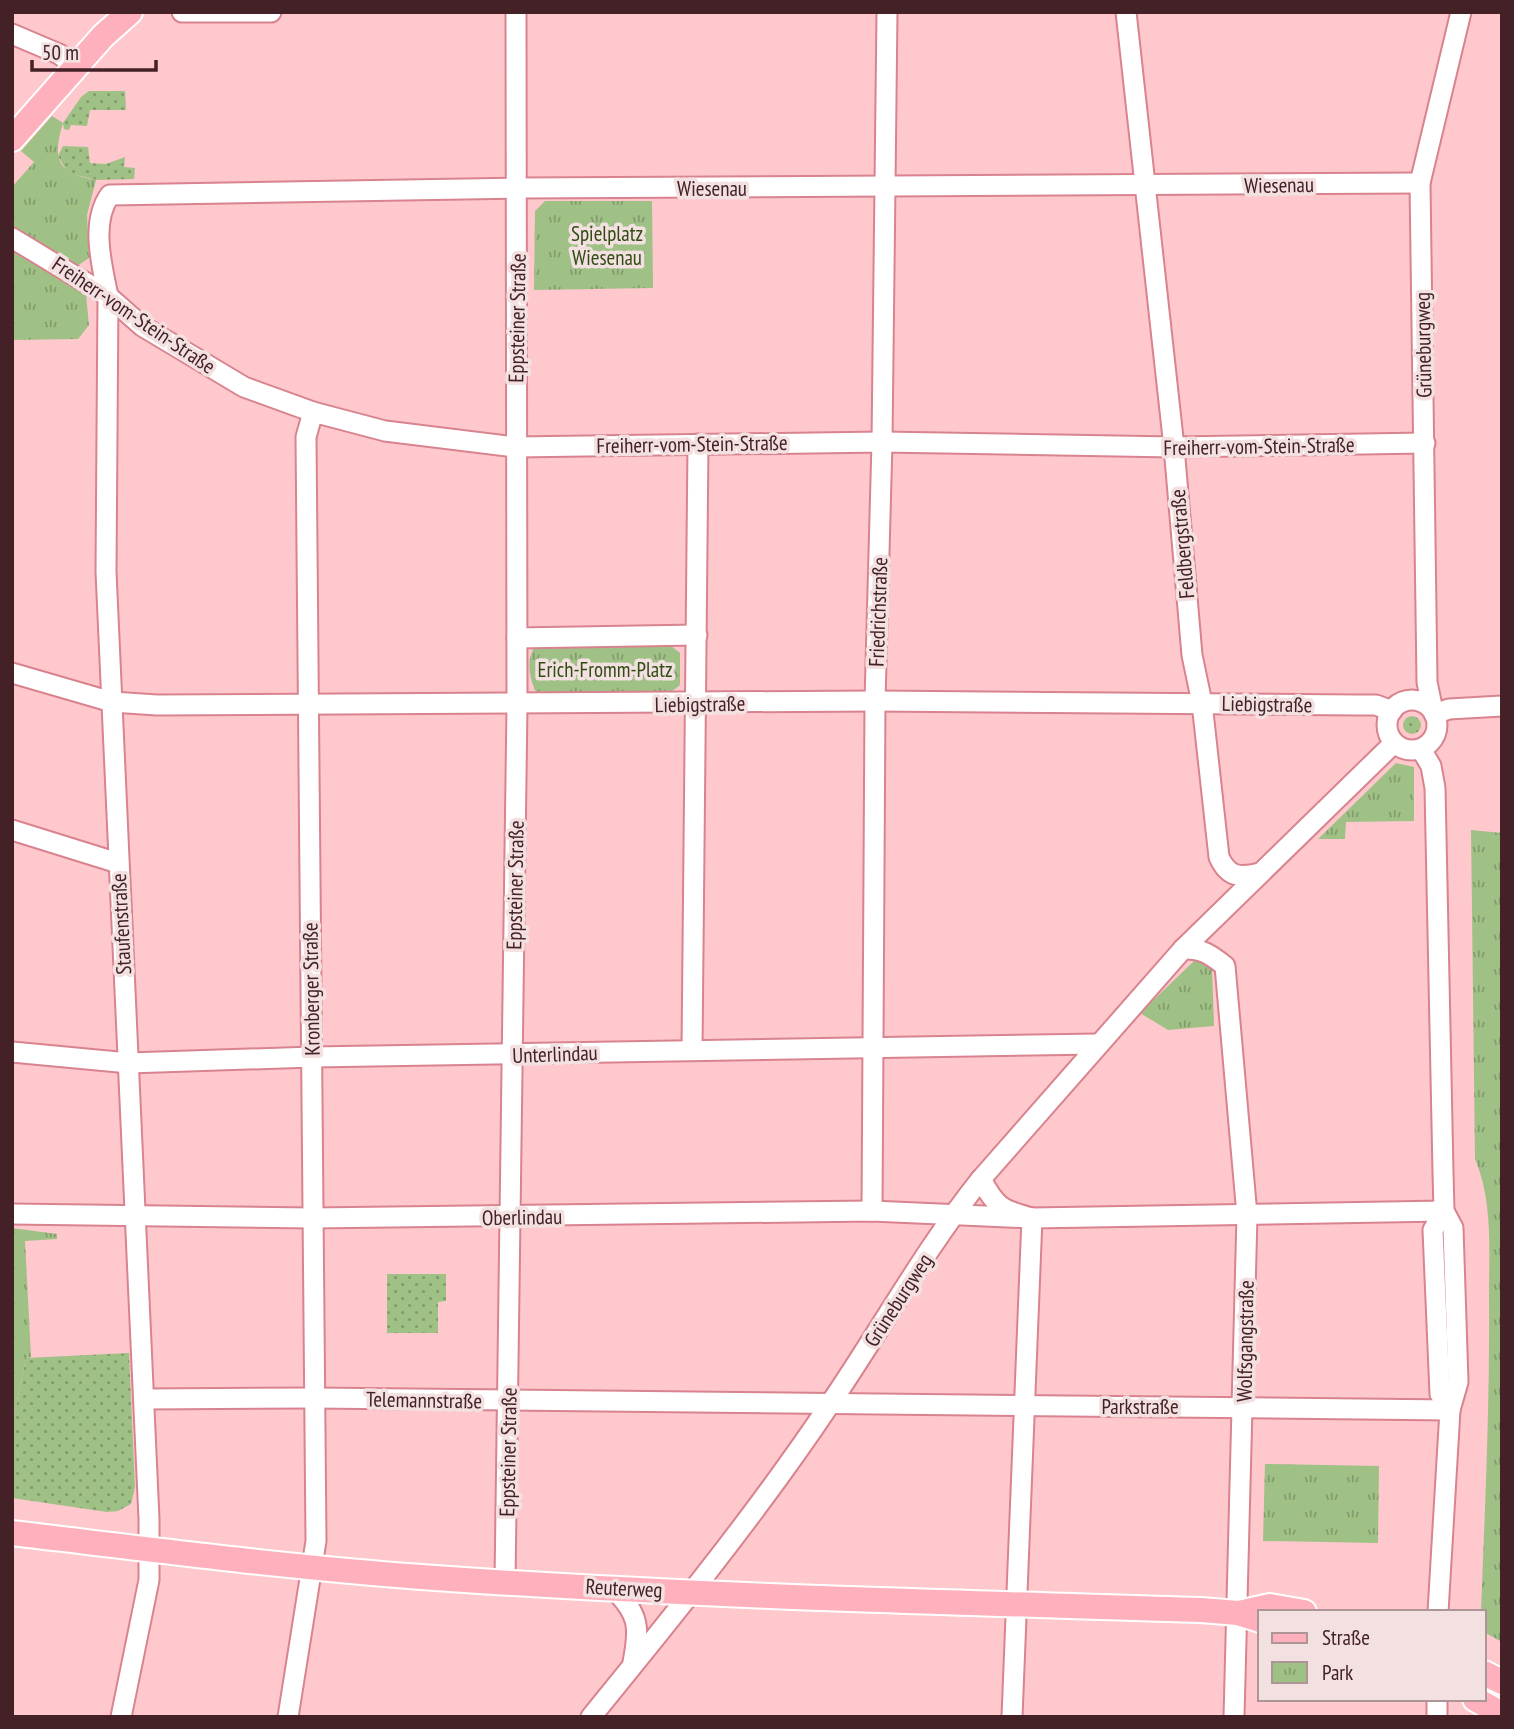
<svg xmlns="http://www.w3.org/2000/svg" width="1514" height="1729" viewBox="0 0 1514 1729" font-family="'PT Sans Narrow',sans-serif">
<defs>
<pattern id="grass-dots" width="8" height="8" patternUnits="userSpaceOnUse" patternTransform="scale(1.75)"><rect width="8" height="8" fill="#9fc185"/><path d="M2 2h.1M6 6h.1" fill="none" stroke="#839c6d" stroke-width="1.8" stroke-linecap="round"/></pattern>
<pattern id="park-tufts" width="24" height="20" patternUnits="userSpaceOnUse" patternTransform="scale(1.75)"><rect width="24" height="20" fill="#9fc185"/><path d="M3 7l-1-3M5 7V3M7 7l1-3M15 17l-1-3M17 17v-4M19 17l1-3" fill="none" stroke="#839c6d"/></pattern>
</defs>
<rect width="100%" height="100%" fill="#fec8cd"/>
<g fill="url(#grass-dots)">
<path d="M89,91H125L126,110H90L87,126L71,125L69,130L64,129L63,123L81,97Z"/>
<path d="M63,146L88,147L90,163L106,164L125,157L124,167L135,168L134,179L96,180L68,173L58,156Z"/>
<circle cx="1412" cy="725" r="9"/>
<path d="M387,1274H446V1301L438,1302V1333H387Z"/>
<path d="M129,1353L135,1487L131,1504L118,1511L107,1512L12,1498V1425L26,1358Z"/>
</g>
<g fill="url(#park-tufts)">
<path d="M52,116L63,123C52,160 57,173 96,180L87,215L89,258L77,266L12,228V187L34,162L21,151Z"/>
<path d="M545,201H652L653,288L534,290L535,211Z"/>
<path d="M12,248L86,295L89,325L78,339L12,340Z"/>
<path d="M670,645L680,653V685L671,692H536C529,677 526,660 535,646Z"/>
<path d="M1396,763L1414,767V821L1346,822L1345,839H1318Z"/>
<path d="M1471,830L1502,833V1642L1484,1632V1612H1481C1485,1506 1490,1402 1489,1296C1489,1251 1493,1201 1475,1159Z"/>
<path d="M1195,960L1204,961L1212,967L1214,1026L1168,1030L1140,1013Z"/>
<path d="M12,1228L57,1234V1239L25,1241L31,1357L26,1358L12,1425Z"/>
<path d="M1265,1464L1379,1466L1378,1543L1263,1541Z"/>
</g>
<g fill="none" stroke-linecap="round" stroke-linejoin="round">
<defs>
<g id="minor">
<path d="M182,12H271"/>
<path d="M1126,12L1174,447L1192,655L1202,703L1219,857C1228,877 1239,878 1260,873"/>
<path d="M12,34L59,54L78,68"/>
<path d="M12,238L108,296L142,326L244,387L313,412L385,431L515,447L882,442L1174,447L1425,443"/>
<path d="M517,638L697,635"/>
<path d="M12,673L112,702L157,705L875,701L1358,705H1376L1392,711"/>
<circle cx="1412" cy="725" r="25"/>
<path d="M1433,711L1427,682L1420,183L1461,12"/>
<path d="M1434,714L1449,709L1502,706"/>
<path d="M1421,749L1431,766L1435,788L1443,1172L1444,1211L1453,1228L1458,1382L1450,1410L1438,1612"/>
<path d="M12,830L118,863"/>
<path d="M1183,949C1202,948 1211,955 1225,966L1247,1215L1234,1717"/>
<path d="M692,1050L698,444"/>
<path d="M12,1052L129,1063L313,1057L1098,1044"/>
<path d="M981,1179C996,1207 1001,1210 1032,1218L1012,1717"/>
<path d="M872,1211L875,701L882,442L887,12"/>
<path d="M1444,1211L1433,1230L1440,1394L1450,1410"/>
<path d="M12,1214L312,1218L872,1211L1032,1218L1444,1211"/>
<path d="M145,1399L314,1398L1450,1410"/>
<path d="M505,1582L517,705L516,12"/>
<path d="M613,1588C639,1614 640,1627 633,1662"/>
<path d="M1437,1699V1717"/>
<path d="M121,1717L149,1580V1519L106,572L108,296C102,266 90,222 110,195L519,188L1420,183"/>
<path d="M288,1717L316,1541L306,437L313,412"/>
<path d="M591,1717C674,1615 757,1513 830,1404C881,1329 925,1249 981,1179L1183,949L1394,743"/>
</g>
<g id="major">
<path d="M12,139L103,36L130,12"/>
<path d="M12,1533C153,1550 294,1568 435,1578C690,1596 945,1602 1201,1610L1238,1613L1260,1620"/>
<path d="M1239,1613L1270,1606L1304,1612"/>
<path d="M1484,1673L1502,1682"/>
<path d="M1475,1699L1502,1714"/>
</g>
</defs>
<use href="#minor" stroke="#d8838e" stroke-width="23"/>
<use href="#major" stroke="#fff" stroke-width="28"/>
<use href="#minor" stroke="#fff" stroke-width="19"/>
<use href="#major" stroke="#feb1bd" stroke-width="24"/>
</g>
<g text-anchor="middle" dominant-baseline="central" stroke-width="7" stroke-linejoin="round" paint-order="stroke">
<g font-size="21" fill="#432126" stroke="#f3e0e1">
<text transform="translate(1279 185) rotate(-1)">Wiesenau</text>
<text x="712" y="188">Wiesenau</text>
<text transform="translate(134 315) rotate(34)">Freiherr-vom-Stein-Straße</text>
<text transform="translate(517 318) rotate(-89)">Eppsteiner Straße</text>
<text transform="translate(1423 345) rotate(-91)">Grüneburgweg</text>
<text transform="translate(692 444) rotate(-1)">Freiherr-vom-Stein-Straße</text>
<text transform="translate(1259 446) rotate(-1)">Freiherr-vom-Stein-Straße</text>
<text transform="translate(1182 544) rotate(-95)">Feldbergstraße</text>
<text transform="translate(878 612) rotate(-88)">Friedrichstraße</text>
<text transform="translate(700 704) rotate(-1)">Liebigstraße</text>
<text transform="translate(1267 704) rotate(1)">Liebigstraße</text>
<text transform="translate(515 885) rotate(-89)">Eppsteiner Straße</text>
<text transform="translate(121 924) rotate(-93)">Staufenstraße</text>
<text transform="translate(311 989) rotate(-91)">Kronberger Straße</text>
<text transform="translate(555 1054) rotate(-2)">Unterlindau</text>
<text transform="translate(522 1217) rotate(-1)">Oberlindau</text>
<text transform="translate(898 1300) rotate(-57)">Grüneburgweg</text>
<text transform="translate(1245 1341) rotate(-89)">Wolfsgangstraße</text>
<text transform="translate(424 1400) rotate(1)">Telemannstraße</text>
<text x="1140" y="1406">Parkstraße</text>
<text transform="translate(508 1452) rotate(-89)">Eppsteiner Straße</text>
<text transform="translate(624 1588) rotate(3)">Reuterweg</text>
</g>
<g font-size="21" fill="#314c13" stroke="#f3e0e1">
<text x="607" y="233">Spielplatz<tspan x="607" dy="24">Wiesenau</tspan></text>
<text x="605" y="669">Erich-Fromm-Platz</text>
</g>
</g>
<rect width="1514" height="1729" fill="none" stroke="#432126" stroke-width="28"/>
<rect x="1258" y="1610" width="228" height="91" fill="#f3e0e1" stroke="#ad9496" stroke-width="2"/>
<rect x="1272" y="1633" width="35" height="10" fill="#feb1bd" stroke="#ad9496" stroke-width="2"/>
<text x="1322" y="1645" font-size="21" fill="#432126">Straße</text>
<rect x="1272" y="1662" width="35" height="21" fill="url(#park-tufts)" stroke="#ad9496" stroke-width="2"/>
<text x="1322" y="1680" font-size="21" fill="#432126">Park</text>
<path d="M32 60v10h124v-10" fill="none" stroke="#432126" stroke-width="3.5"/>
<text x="42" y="60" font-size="21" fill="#432126" stroke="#f3e0e1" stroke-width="5" paint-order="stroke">50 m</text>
</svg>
